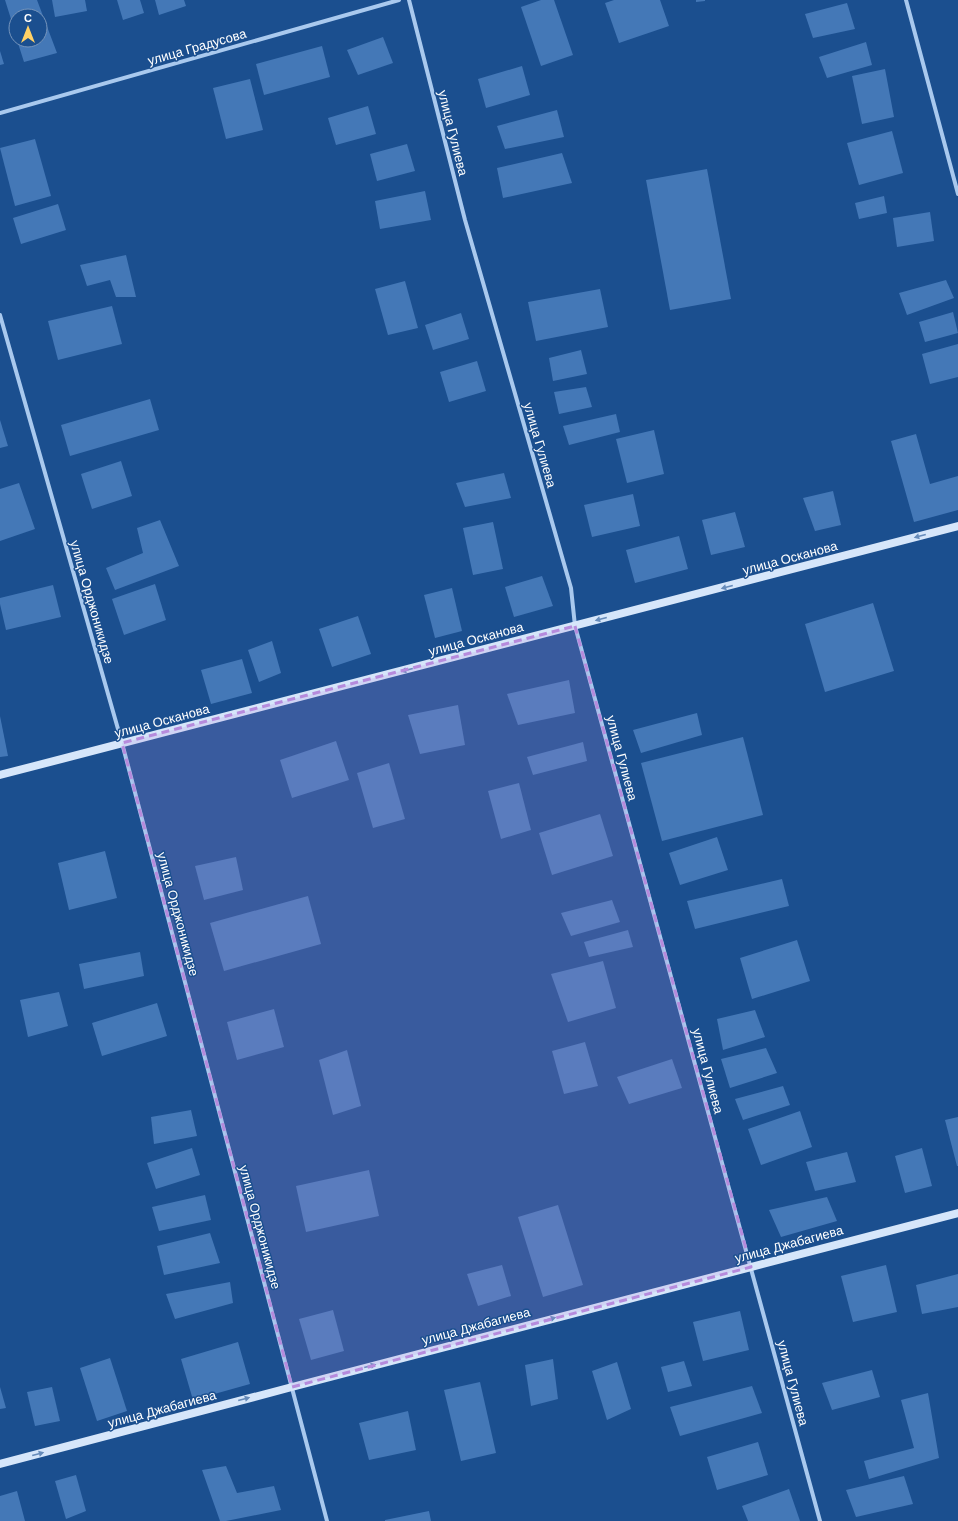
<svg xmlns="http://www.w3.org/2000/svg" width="958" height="1521" viewBox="0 0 958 1521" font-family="'DM Sans',sans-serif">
<rect width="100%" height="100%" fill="#1b4f8f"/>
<g fill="#4478b7">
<path d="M5,0H37L57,53L24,62L17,40H40V16H16V35Z"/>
<path d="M52,0H85L87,11L55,17Z"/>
<path d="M117,0H140L144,13L123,20Z"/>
<path d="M155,0H184L186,6L159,15Z"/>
<path d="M541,0H554L573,55L541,66L521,7Z"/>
<path d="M614,0H660L669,26L619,43L605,3Z"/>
<path d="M696,0H705V1L696,2Z"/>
<path d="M847,3L855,29L813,38L805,14Z"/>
<path d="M383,37L393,63L358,75L347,50Z"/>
<path d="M866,42L872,65L827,78L819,57Z"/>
<path d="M322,46L330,77L264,95L256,64Z"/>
<path d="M0,51L4,64L0,65Z"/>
<path d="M522,66L530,95L486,108L478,79Z"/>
<path d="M885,69L894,117L862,124L852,76Z"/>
<path d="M250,79L263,130L226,139L213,88Z"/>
<path d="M368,106L376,134L336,145L328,118Z"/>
<path d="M557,110L564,137L505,149L497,126Z"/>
<path d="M892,131L903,173L859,185L847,143Z"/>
<path d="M35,139L51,196L15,206L0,148Z"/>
<path d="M407,144L415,171L377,181L370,154Z"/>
<path d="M562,153L572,183L503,198L497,168Z"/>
<path d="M707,169L731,299L670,310L646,180Z"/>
<path d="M425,191L431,220L380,229L375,201Z"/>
<path d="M884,196L887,213L859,219L855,203Z"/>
<path d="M58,204L66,230L21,244L13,218Z"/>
<path d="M930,212L934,241L897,247L893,218Z"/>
<path d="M126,255L136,297H116L110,280L87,286L80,265Z"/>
<path d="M946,280L954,298L907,315L899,293Z"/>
<path d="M405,281L418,328L388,335L375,289Z"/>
<path d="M600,289L608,327L536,341L528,302Z"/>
<path d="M112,306L122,344L58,360L48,321Z"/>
<path d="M953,312L958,333L925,342L919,322Z"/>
<path d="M461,313L469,339L433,350L425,325Z"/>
<path d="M958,344V377L930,384L922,354Z"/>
<path d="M581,350L587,374L553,381L549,358Z"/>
<path d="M477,361L486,391L449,402L440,372Z"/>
<path d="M586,387L592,407L559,414L554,392Z"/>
<path d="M150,399L159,430L70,456L61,425Z"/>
<path d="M616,414L620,432L569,445L563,426Z"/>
<path d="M0,420L8,446L0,448Z"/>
<path d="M654,430L664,474L627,483L616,439Z"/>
<path d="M916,434L930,484L958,476V510L914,522L891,441Z"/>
<path d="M121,461L132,496L92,509L81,474Z"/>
<path d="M504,473L511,498L465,507L456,483Z"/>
<path d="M19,483L35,529L0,541V489Z"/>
<path d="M833,491L841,525L815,531L803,498Z"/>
<path d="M633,494L640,526L592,537L584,505Z"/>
<path d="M735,512L745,547L711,555L702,520Z"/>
<path d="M160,520L179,566L115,590L106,568L143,553L137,528Z"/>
<path d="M493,522L503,569L473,575L463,528Z"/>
<path d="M679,536L688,569L635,583L626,550Z"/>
<path d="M542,576L553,606L514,617L505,587Z"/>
<path d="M155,584L166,620L124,635L112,599Z"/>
<path d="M53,585L61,617L6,630L0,604V598Z"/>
<path d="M452,588L462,631L435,638L424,595Z"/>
<path d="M873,603L894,671L825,692L805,624Z"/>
<path d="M358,616L371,654L332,667L319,629Z"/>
<path d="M272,641L281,673L259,682L248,650Z"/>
<path d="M242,659L252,693L211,704L201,670Z"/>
<path d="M569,680L575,713L518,725L507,694Z"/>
<path d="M458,705L465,745L420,754L408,715Z"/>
<path d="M697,713L702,735L641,753L633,730Z"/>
<path d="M0,716L8,756L0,757Z"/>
<path d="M743,737L763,815L662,841L641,763Z"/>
<path d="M336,741L349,780L292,798L280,760Z"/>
<path d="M583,742L587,761L533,775L527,757Z"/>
<path d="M389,763L405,819L373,828L357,773Z"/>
<path d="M519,783L531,830L501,839L488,791Z"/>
<path d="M600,814L613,856L552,875L539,833Z"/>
<path d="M717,837L728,870L680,885L669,853Z"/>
<path d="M105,851L117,898L69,910L58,863Z"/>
<path d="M236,857L243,890L204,900L195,866Z"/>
<path d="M782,879L789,906L695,929L687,901Z"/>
<path d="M308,896L321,944L224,971L210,923Z"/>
<path d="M612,900L620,922L571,936L561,913Z"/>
<path d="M628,930L633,947L589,957L584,942Z"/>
<path d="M797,940L810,981L752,999L740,958Z"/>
<path d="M140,952L144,976L84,989L79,964Z"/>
<path d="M603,961L616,1008L568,1022L551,974Z"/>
<path d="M59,992L68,1026L28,1037L20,1000Z"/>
<path d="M157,1003L167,1036L102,1056L92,1023Z"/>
<path d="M274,1009L284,1047L237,1060L227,1022Z"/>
<path d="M755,1010L765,1037L723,1050L717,1019Z"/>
<path d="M585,1042L598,1086L564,1094L552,1051Z"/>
<path d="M766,1048L777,1073L730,1088L721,1059Z"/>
<path d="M347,1050L361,1106L333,1115L319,1060Z"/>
<path d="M672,1059L682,1088L629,1104L617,1077Z"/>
<path d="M783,1086L790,1105L743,1120L735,1099Z"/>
<path d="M191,1110L197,1136L154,1144L151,1117Z"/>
<path d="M800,1111L812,1147L761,1165L748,1129Z"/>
<path d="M958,1117V1166H957L945,1120Z"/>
<path d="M192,1148L200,1175L156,1189L147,1163Z"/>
<path d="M922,1148L932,1186L905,1193L895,1156Z"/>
<path d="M847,1152L856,1182L815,1191L806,1162Z"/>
<path d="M369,1170L379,1216L306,1232L296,1186Z"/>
<path d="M205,1195L211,1220L159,1231L152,1207Z"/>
<path d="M827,1197L837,1221L781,1237L769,1210Z"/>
<path d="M558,1205L583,1285L543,1297L518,1217Z"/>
<path d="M210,1233L220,1263L164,1275L157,1246Z"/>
<path d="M502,1265L511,1296L478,1306L467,1274Z"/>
<path d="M886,1265L897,1312L853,1322L841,1276Z"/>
<path d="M958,1274V1307L922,1314L916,1285Z"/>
<path d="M230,1282L233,1303L175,1319L166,1294Z"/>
<path d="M333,1310L344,1351L311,1360L299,1319Z"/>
<path d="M740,1311L749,1350L703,1361L693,1322Z"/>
<path d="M238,1342L250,1384L193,1400L181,1359Z"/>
<path d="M110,1358L127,1411L97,1421L80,1368Z"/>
<path d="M553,1359L558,1399L531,1406L525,1365Z"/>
<path d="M684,1361L692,1386L668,1392L661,1367Z"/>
<path d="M617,1362L631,1409L607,1420L592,1371Z"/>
<path d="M872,1370L880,1397L832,1410L822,1383Z"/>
<path d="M480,1382L496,1453L461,1461L444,1390Z"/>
<path d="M752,1386L762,1413L680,1436L670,1407Z"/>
<path d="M0,1387L6,1408L0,1409Z"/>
<path d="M52,1387L60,1421L35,1426L27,1392Z"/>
<path d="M928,1393L939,1458L869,1479L864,1461L914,1448L901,1400Z"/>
<path d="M408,1411L416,1450L369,1460L359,1423Z"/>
<path d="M758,1442L768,1475L717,1490L707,1457Z"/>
<path d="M226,1466L237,1493L274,1486L281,1510L226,1521H220L202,1470Z"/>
<path d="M76,1475L86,1511L66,1519L55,1481Z"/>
<path d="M904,1476L913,1504L856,1517L846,1490Z"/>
<path d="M789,1489L800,1521H748L742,1506Z"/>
<path d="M17,1491L25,1521H0V1496Z"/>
<path d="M429,1511L431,1521H385V1520Z"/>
</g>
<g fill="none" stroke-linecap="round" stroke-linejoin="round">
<g stroke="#a9c9ee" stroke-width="4">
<path d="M409,0L465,220L571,588L575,626L820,1521"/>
<path d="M906,0L958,194"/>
<path d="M0,113L399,0"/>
<path d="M0,315L122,743L327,1521"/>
</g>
<g stroke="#d6e6fa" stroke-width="8">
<path d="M0,775L958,526"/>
<path d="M0,1464L292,1387L958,1213"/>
</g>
</g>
<defs><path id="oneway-solid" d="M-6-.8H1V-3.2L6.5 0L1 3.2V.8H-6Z"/></defs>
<g fill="#668bba">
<use href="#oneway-solid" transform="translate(920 536) rotate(165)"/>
<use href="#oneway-solid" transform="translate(727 587) rotate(165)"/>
<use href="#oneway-solid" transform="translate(601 619) rotate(165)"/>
<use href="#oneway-solid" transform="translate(407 670) rotate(165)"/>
<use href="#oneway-solid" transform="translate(550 1319) rotate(-15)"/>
<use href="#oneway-solid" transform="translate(370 1366) rotate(-15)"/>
<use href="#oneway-solid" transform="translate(244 1399) rotate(-15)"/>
<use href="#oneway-solid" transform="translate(38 1454) rotate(-15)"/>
</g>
<path fill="#b68bdc" fill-opacity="0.2" stroke="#b68bdc" stroke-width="3" stroke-dasharray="8 5" stroke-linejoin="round" d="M575,626L751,1267L292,1387L122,743Z"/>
<g text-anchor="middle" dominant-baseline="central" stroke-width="3" stroke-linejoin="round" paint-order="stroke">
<g font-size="13" fill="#fff" stroke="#1b4f8f">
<text transform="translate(197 47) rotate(-16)">улица Градусова</text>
<text transform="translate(453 133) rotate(76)">улица Гулиева</text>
<text transform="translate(540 445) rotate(74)">улица Гулиева</text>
<text transform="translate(790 558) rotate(-15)">улица Осканова</text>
<text transform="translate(92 602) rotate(74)">улица Орджоникидзе</text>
<text transform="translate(476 639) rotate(-15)">улица Осканова</text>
<text transform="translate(162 721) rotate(-15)">улица Осканова</text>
<text transform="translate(622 758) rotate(75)">улица Гулиева</text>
<text transform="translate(178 914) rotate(75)">улица Орджоникидзе</text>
<text transform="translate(708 1071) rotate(75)">улица Гулиева</text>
<text transform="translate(260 1227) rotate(75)">улица Орджоникидзе</text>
<text transform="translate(789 1244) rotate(-15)">улица Джабагиева</text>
<text transform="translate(476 1326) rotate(-15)">улица Джабагиева</text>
<text transform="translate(793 1383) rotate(75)">улица Гулиева</text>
<text transform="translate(162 1409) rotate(-15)">улица Джабагиева</text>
</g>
</g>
<g transform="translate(28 28)"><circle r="19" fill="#1b4f8f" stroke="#7695bc"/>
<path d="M0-3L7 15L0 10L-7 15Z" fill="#ffd166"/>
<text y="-6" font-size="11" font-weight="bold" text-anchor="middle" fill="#ffffff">С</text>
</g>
</svg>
